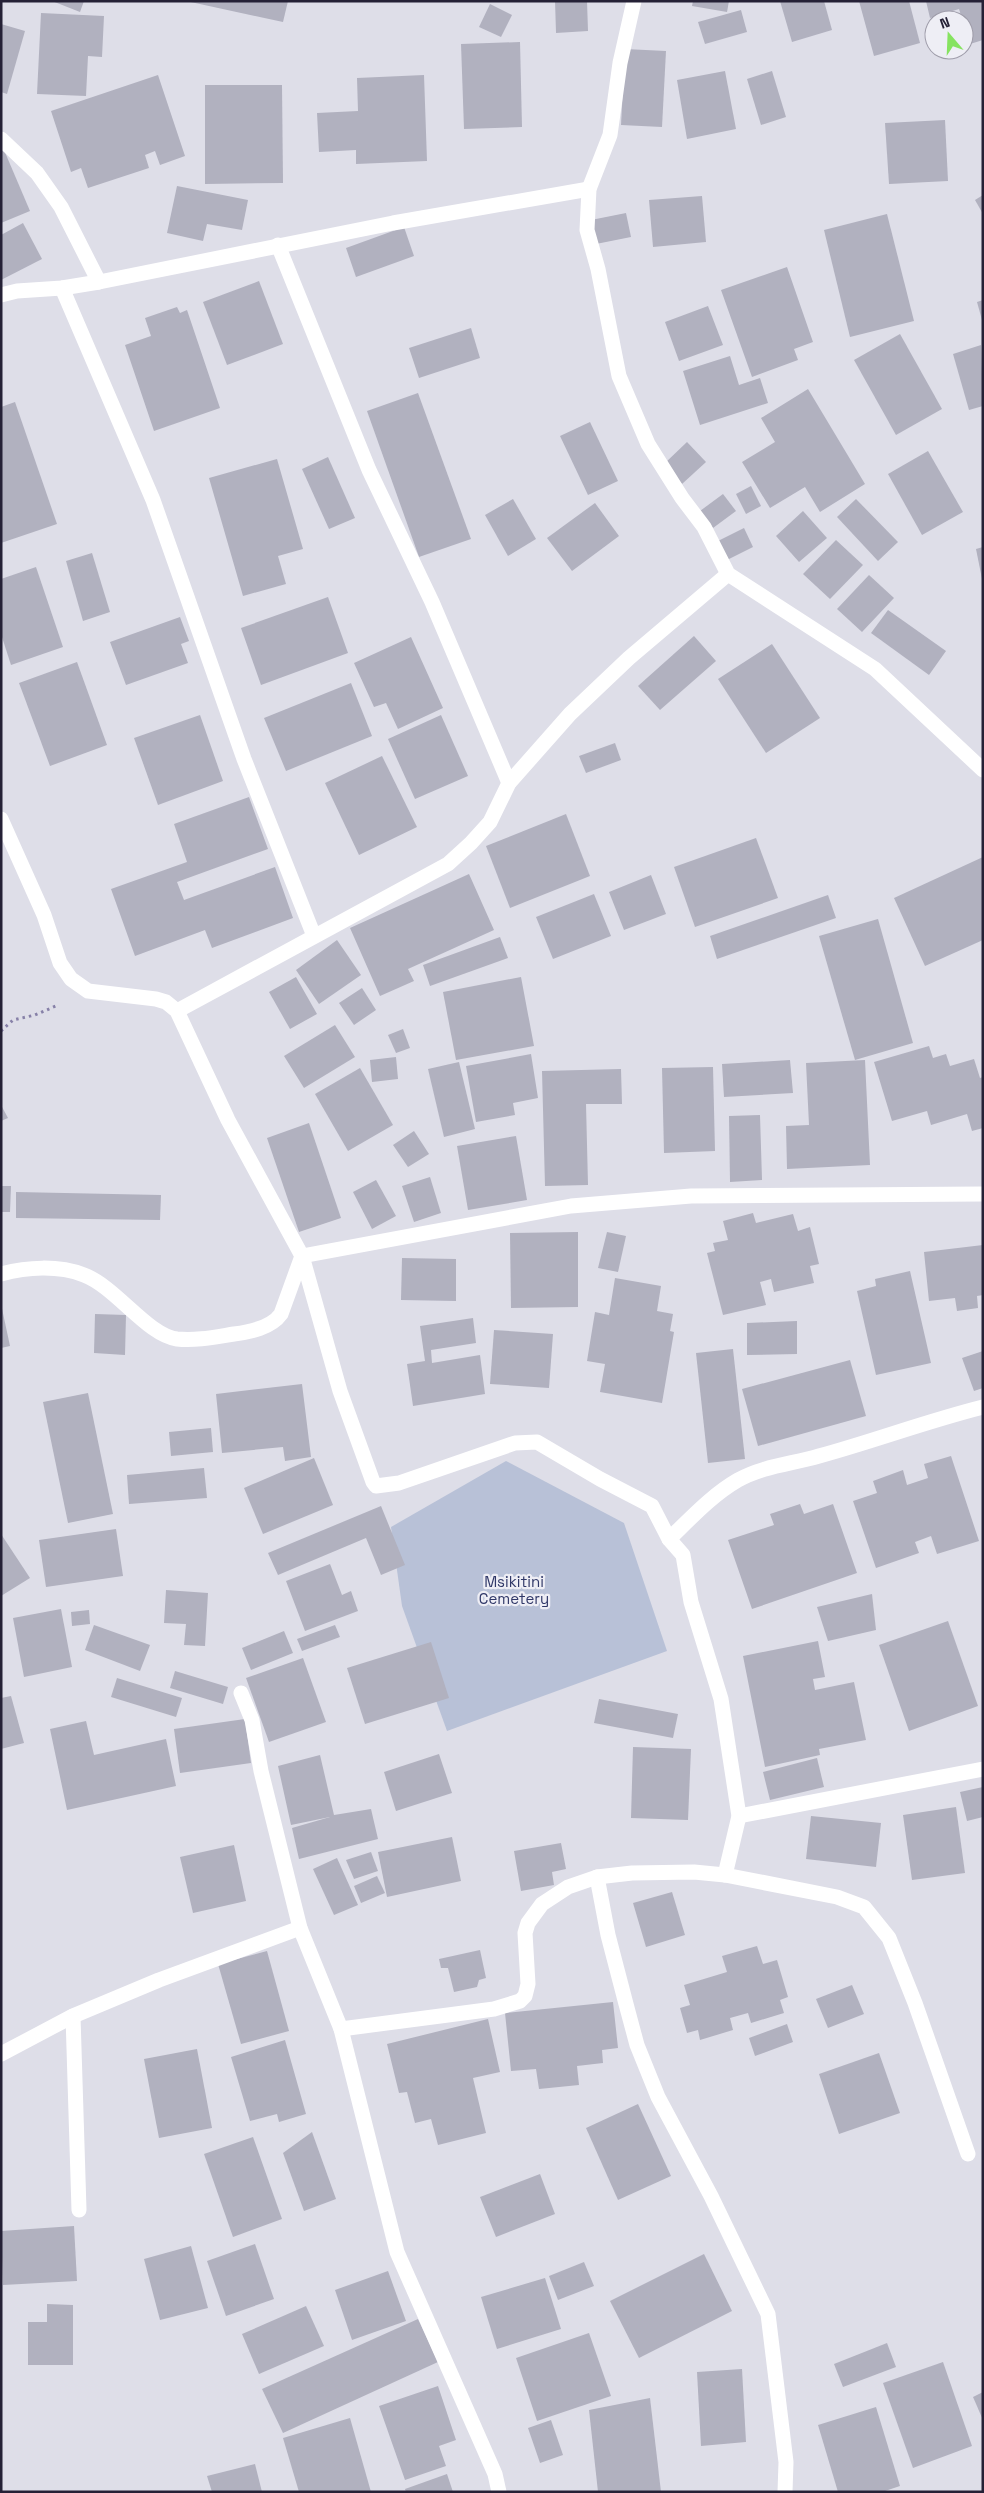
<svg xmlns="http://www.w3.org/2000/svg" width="984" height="2493" viewBox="0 0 984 2493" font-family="'Space Grotesk',sans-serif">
<rect width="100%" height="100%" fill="#dedee8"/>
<path fill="#b8c1d7" d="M506,1461L624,1523L667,1651L447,1731L402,1606L391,1527Z"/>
<g fill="#b1b1bf">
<path d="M52,1H84L80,12Z"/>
<path d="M186,1H288L283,22Z"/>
<path d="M555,1H587L588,31L556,33Z"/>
<path d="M693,1H729L727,12L692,6Z"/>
<path d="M780,1H824L832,30L792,42Z"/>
<path d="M859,1H909L920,43L874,56Z"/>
<path d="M926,1H983V40L970,44L959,9L930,18Z"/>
<path d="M490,4L512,15L501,37L479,27Z"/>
<path d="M741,10L747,32L705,44L698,22Z"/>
<path d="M41,13L104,16L102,57L88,56L86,96L37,94Z"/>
<path d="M1,24L25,31L7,94L1,92Z"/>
<path d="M520,42L522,127L464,129L461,44Z"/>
<path d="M625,49L666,51L662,127L621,125Z"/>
<path d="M725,71L736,129L687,139L677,80Z"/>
<path d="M772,71L786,117L761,125L747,79Z"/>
<path d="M158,75L185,156L160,165L155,151L145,155L149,168L88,188L81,168L71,172L51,111Z"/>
<path d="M424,75L427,161L356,164V150L319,152L317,113L358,111L357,78Z"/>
<path d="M205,85H282L283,183L205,184Z"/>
<path d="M945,120L948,181L889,184L885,123Z"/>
<path d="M4,150L30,211L1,223V151Z"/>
<path d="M177,186L248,200L242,230L207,224L203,241L167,233Z"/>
<path d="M983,195V214L975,200Z"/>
<path d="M702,196L706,242L653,247L649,200Z"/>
<path d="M626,213L631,237L596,244L591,220Z"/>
<path d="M887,214L914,321L850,337L824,230Z"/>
<path d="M23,223L42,259L1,280V235Z"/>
<path d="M404,227L414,256L356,277L346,248Z"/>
<path d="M787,267L813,342L794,349L798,360L752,377L721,290Z"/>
<path d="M259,281L283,344L227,365L203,302Z"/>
<path d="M983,300V320H982L977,302Z"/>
<path d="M708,306L723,345L679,361L665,322Z"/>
<path d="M177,307L180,313L187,310L220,408L154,431L125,345L151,336L145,318Z"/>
<path d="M471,328L480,358L419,378L409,348Z"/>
<path d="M900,334L942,409L896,435L854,360Z"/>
<path d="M981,345L983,406L969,410L953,354Z"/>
<path d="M730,356L739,385L760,378L768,403L700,425L683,371Z"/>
<path d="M808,389L865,484L820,512L805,487L770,508L742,462L775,442L761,418Z"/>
<path d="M418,393L471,539L419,557L367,411Z"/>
<path d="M15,402L57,524L1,543V407Z"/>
<path d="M590,422L618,481L588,495L560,436Z"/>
<path d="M687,442L706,462L682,484L664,464Z"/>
<path d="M928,451L963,512L922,535L888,474Z"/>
<path d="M328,457L355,518L329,529L302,469Z"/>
<path d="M277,459L303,549L278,556L286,584L243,596L209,478Z"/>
<path d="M751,486L761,506L746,514L736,494Z"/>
<path d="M723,494L736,511L713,528L700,511Z"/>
<path d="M513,499L536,539L508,556L485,515Z"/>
<path d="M856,499L898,542L878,561L837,517Z"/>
<path d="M595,503L619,536L572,571L547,538Z"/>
<path d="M803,511L827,538L799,562L776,536Z"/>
<path d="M744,528L753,547L727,560L718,541Z"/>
<path d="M836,540L863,565L830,599L803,574Z"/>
<path d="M983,547V579H982L976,549Z"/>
<path d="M92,553L110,612L83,621L66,561Z"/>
<path d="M36,567L63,647L11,665L1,634V579Z"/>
<path d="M869,575L894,598L862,632L837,609Z"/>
<path d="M328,597L348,653L261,685L241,628Z"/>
<path d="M888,610L946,651L929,675L871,633Z"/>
<path d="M180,617L189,641L181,644L188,663L126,685L110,642Z"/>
<path d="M694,636L716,661L660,710L638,686Z"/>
<path d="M411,637L443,708L398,729L386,703L374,707L354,663Z"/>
<path d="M772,644L820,718L766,753L718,679Z"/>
<path d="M77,662L107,745L50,766L19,683Z"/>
<path d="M351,683L372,736L286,771L264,718Z"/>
<path d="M200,715L223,781L158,805L134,738Z"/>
<path d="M441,715L468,776L415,799L388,739Z"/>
<path d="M615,743L621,760L586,773L579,756Z"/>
<path d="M382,756L417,827L359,855L325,783Z"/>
<path d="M249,797L268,849L177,882L184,900L275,867L293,918L212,948L205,930L135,956L111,889L187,862L174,824Z"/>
<path d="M566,814L590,876L510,908L486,846Z"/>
<path d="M756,838L778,898L695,927L674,867Z"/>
<path d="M983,857V940L925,966L894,898Z"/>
<path d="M469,874L494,930L408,969L414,981L380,996L350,928Z"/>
<path d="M651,875L666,914L624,930L609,892Z"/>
<path d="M594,894L611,936L553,959L536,917Z"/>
<path d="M828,895L836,918L717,959L710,936Z"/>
<path d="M878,919L913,1043L855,1060L819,936Z"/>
<path d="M500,937L508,958L430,986L423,965Z"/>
<path d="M337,940L361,975L319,1004L296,970Z"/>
<path d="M296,977L317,1014L290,1029L269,992Z"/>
<path d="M521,977L534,1046L456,1060L443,992Z"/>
<path d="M362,988L376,1010L354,1025L339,1003Z"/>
<path d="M335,1025L355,1057L304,1088L284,1056Z"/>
<path d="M403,1029L410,1048L396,1053L388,1035Z"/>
<path d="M929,1046L933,1058L946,1054L950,1066L974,1059L980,1078L983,1077V1128L972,1131L967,1114L931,1125L927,1111L892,1121L874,1062Z"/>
<path d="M531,1054L538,1098L513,1103L515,1115L476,1122L466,1066Z"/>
<path d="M396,1057L398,1079L372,1082L370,1060Z"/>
<path d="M790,1060L793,1093L724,1097L722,1064Z"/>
<path d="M865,1060L870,1165L787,1169L786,1126L809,1125L806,1063Z"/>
<path d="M459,1062L475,1129L444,1137L428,1069Z"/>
<path d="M713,1067L715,1151L664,1153L662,1068Z"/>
<path d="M360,1068L393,1125L348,1151L315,1094Z"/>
<path d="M621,1069L622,1104H586L588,1185L545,1186L542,1071Z"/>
<path d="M1,1105L8,1118L1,1121Z"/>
<path d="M760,1115L762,1180L730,1182L729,1116Z"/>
<path d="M309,1123L341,1218L299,1232L267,1138Z"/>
<path d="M414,1131L429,1154L408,1167L393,1145Z"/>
<path d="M516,1136L527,1200L468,1210L457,1146Z"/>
<path d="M430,1177L441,1213L414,1222L402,1186Z"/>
<path d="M376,1180L396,1216L372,1229L353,1192Z"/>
<path d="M1,1186H11L10,1212H1Z"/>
<path d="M16,1192L161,1195L160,1220L16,1218Z"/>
<path d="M753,1213L756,1223L793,1214L798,1231L810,1227L819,1264L810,1266L814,1283L774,1292L771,1279L760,1282L766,1305L723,1315L707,1253L715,1251L713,1243L728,1240L723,1221Z"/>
<path d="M578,1232V1307L511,1308L510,1233Z"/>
<path d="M607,1232L626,1236L618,1272L598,1268Z"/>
<path d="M983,1245V1295L977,1296L978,1308L957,1311L955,1298L929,1301L924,1252Z"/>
<path d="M402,1258L456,1259V1301L401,1300Z"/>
<path d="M910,1271L931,1363L876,1375L857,1291L876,1286L875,1279Z"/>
<path d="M615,1278L661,1286L657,1311L673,1314L670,1331L674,1332L662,1403L600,1392L605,1364L587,1361L595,1312L609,1315Z"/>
<path d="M1,1304L10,1346L1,1348Z"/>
<path d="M95,1314L126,1315L125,1355L94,1353Z"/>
<path d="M473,1318L476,1343L431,1350L432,1363L480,1355L485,1394L413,1406L407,1364L425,1361L420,1326Z"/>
<path d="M797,1321V1354L747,1355V1323Z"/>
<path d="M494,1330L553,1334L549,1388L490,1384Z"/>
<path d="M733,1349L745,1459L708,1463L696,1353Z"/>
<path d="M983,1351V1388L974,1391L962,1358Z"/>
<path d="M850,1360L866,1416L758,1446L742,1389Z"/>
<path d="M302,1384L311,1457L285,1461L283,1447L222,1453L216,1394Z"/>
<path d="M88,1393L113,1514L68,1523L43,1402Z"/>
<path d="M211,1428L213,1452L171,1456L169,1432Z"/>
<path d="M951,1456L979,1541L937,1554L931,1536L915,1542L919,1553L876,1568L853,1501L877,1493L873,1481L903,1470L907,1485L928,1478L924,1464Z"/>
<path d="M314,1458L333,1505L263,1534L244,1488Z"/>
<path d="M204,1468L207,1498L129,1504L127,1475Z"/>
<path d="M800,1504L804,1514L833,1504L857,1573L752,1609L728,1540L774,1525L770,1514Z"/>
<path d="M381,1506L405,1565L381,1575L366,1538L278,1575L268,1553Z"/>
<path d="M116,1529L123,1576L46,1587L39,1540Z"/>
<path d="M1,1534L30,1578L1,1596Z"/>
<path d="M330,1564L342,1595L351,1591L358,1611L305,1631L286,1581Z"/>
<path d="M166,1590L208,1593L205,1646L184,1645L186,1624L164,1623Z"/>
<path d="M872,1594L876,1630L828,1641L817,1607Z"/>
<path d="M61,1609L72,1667L24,1677L13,1618Z"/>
<path d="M89,1610L90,1624L72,1626L71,1612Z"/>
<path d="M948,1621L978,1706L909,1731L879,1645Z"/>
<path d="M94,1625L150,1645L140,1671L85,1650Z"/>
<path d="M335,1625L340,1637L302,1651L297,1639Z"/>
<path d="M284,1631L293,1653L251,1670L242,1648Z"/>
<path d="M818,1641L825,1677L813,1679L815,1690L854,1682L866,1740L819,1749L820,1755L765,1767L743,1656Z"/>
<path d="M431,1642L449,1698L365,1724L347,1668Z"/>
<path d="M303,1658L326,1722L269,1742L246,1678Z"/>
<path d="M175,1671L228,1687L223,1704L170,1688Z"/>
<path d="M117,1678L182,1698L176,1717L111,1697Z"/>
<path d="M11,1696L24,1743L1,1749V1698Z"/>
<path d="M599,1699L678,1714L673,1738L594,1723Z"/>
<path d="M245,1719L251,1763L180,1773L174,1729Z"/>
<path d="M86,1721L94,1755L166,1739L176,1786L67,1810L50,1729Z"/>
<path d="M633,1747L691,1749L688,1820L631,1818Z"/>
<path d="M439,1754L452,1793L396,1811L384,1772Z"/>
<path d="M320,1755L334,1815L371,1809L378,1839L299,1859L292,1828L330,1817L291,1825L278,1766Z"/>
<path d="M817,1758L824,1787L770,1800L763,1772Z"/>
<path d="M983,1787V1817L967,1821L960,1792Z"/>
<path d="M956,1807L965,1873L912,1880L903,1815Z"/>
<path d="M811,1816L881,1823L876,1867L806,1859Z"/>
<path d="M452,1837L461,1881L387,1897L378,1852Z"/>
<path d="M561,1843L566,1869L552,1872L554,1885L521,1891L514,1851Z"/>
<path d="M234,1845L246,1901L193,1913L180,1857Z"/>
<path d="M371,1852L378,1871L354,1879L346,1860Z"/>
<path d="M337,1858L358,1905L334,1915L313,1869Z"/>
<path d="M377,1876L385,1893L361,1903L354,1886Z"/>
<path d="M672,1892L685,1935L646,1947L633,1903Z"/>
<path d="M757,1946L763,1964L777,1960L788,1997L780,2000L784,2013L751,2023L748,2013L730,2018L733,2030L700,2040L698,2030L687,2033L680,2008L690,2005L684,1985L727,1972L722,1956Z"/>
<path d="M480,1950L486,1978L479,1980L477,1987L454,1992L448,1968H441L439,1959Z"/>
<path d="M267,1951L289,2031L241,2044L218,1964Z"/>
<path d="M852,1985L864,2014L828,2028L816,1999Z"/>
<path d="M613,2002L618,2048L602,2050L603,2063L577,2066L579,2085L539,2089L536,2069L511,2071L505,2013Z"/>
<path d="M488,2019L500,2072L473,2078L486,2133L438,2145L431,2119L415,2123L407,2092L399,2093L387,2044Z"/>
<path d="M787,2024L793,2042L755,2056L749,2038Z"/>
<path d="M285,2040L306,2114L279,2122L277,2114L250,2121L231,2057Z"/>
<path d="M197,2049L212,2128L159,2138L144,2059Z"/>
<path d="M879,2053L900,2113L839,2134L819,2074Z"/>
<path d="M638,2104L671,2176L618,2200L586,2128Z"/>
<path d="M312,2132L336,2199L304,2211L283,2153Z"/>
<path d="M253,2137L282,2219L233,2237L204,2154Z"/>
<path d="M540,2174L555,2214L496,2237L480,2197Z"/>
<path d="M74,2226L77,2281L3,2285L1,2231Z"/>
<path d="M255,2244L274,2299L226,2316L207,2261Z"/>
<path d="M191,2246L208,2308L160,2320L144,2259Z"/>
<path d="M704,2254L732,2311L639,2358L610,2301Z"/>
<path d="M584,2262L594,2286L558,2300L549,2276Z"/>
<path d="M388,2271L406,2321L352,2340L335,2290Z"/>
<path d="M545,2278L561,2329L497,2349L481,2297Z"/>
<path d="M47,2304L73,2305V2365H28V2322H47Z"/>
<path d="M306,2306L324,2346L259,2374L242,2334Z"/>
<path d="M418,2319L438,2362L283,2433L262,2389Z"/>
<path d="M589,2333L611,2396L537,2421L516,2358Z"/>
<path d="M887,2343L896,2367L843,2387L834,2364Z"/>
<path d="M943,2362L972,2446L913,2468L883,2383Z"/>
<path d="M742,2369L746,2442L701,2446L697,2372Z"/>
<path d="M438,2386L456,2440L439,2446L446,2466L405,2480L379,2406Z"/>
<path d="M983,2392V2420L973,2397Z"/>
<path d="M650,2398L661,2492H598L589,2410Z"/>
<path d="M876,2407L900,2486L882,2492H838L818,2425Z"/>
<path d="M350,2418L371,2492H299L283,2438Z"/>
<path d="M551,2420L563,2455L540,2463L528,2428Z"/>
<path d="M255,2464L262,2492H212L207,2476Z"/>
<path d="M447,2474L453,2492H406L405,2489Z"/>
</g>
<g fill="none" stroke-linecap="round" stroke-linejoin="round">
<path stroke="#8781a8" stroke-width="3" stroke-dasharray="2.5 4" stroke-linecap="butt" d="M1,1031L13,1020L35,1015L58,1005"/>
<g stroke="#fff" stroke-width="15">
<path d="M634,1L620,63L610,135L589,189L587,230L598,269L619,376L648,444L682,498L704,527L728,574L875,669L983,770"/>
<path d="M1,139L37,173L61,207L99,282"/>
<path d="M278,245L369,470L432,602L509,783"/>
<path d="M62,288L153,500L244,759L314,936"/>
<path d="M1,295L17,291L62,288L99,282L393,223L589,189"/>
<path d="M1,819L44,915L60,963L71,979L88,991L156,999L166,1002L177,1011L228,1120L302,1256L340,1391L373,1482L376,1486L399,1483L515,1443L537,1442L600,1479L652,1506L669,1539L683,1555L691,1602L721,1699L739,1816L725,1875"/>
<path d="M177,1011L448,864L471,843L490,822L509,783L570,714L629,658L728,574"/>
<path d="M1,1274C27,1267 58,1265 84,1275C116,1287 147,1335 177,1339C196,1341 215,1337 234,1334C250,1332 271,1328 281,1314L302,1256L571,1206L691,1196L983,1194"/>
<path d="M669,1539C691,1518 712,1495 738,1480C763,1466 792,1464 819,1456C874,1441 927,1421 983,1407"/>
<path d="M241,1693L252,1720L261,1771L300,1928L341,2029L397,2252L495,2474L499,2492"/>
<path d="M739,1816L983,1769"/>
<path d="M597,1877L608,1935L626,2004L637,2045L658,2097L711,2196L768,2314L786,2462L785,2492"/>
<path d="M73,2016L79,2210"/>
<path d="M341,2029L494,2009L520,2001L525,1996L528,1984L525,1933L528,1923L542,1904L568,1887L597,1877L632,1873L694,1872L725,1875L837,1897L864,1907L889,1938L915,2003L968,2154"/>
<path d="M1,2054L73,2016L159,1980L300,1928"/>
</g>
</g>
<g text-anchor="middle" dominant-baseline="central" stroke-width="4.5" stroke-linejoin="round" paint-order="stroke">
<g font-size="15" fill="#303868" stroke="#eeeef5">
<text x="514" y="1581">Msikitini<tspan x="514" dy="17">Cemetery</tspan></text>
</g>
</g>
<rect width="984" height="2493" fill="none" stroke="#252136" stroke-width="5"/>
<g transform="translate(949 35) rotate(341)"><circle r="24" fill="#eeeef5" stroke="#9e9ca9"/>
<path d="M0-4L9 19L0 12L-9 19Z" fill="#86e360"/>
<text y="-8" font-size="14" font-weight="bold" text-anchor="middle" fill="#252136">N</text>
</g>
</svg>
